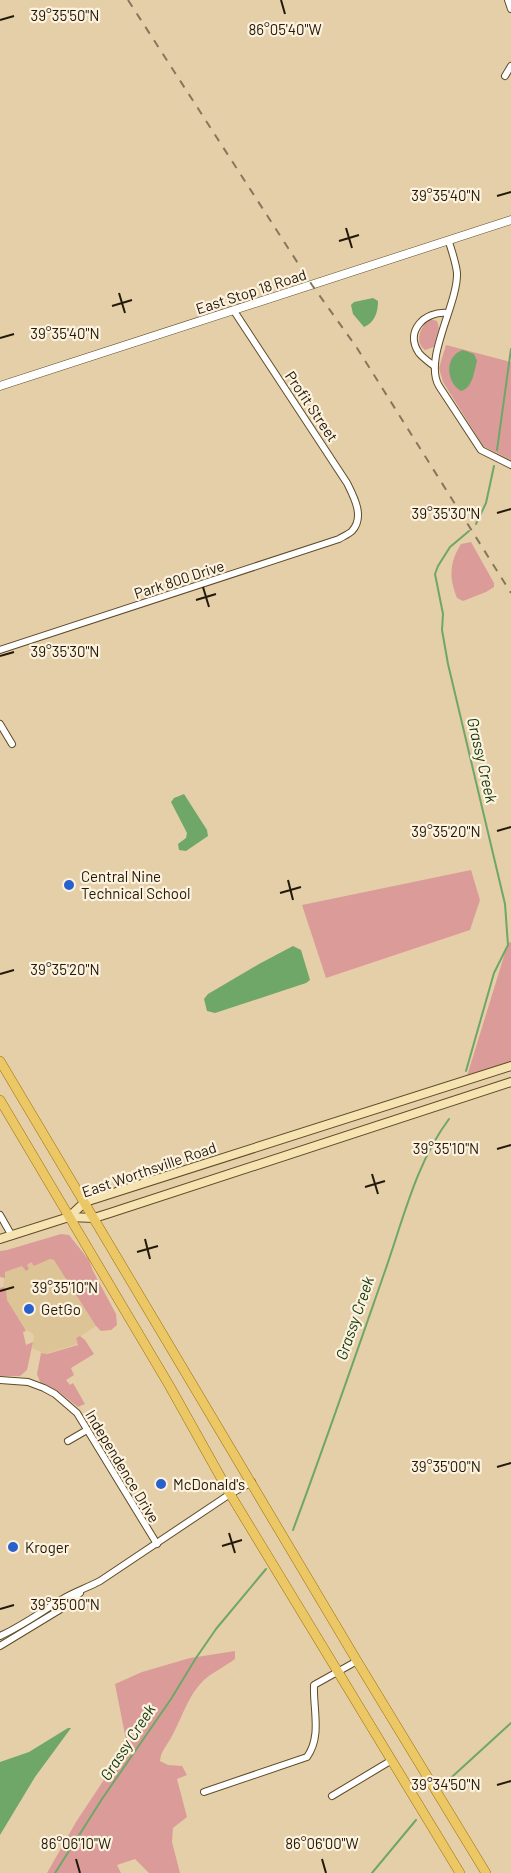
<svg xmlns="http://www.w3.org/2000/svg" width="511" height="1873" viewBox="0 0 511 1873" font-family="Barlow,sans-serif">
<rect width="100%" height="100%" fill="#e5cfa8"/>
<path fill="#ddc496" d="M50,1259L56,1261L96,1326L76,1339L78,1344L45,1354L32,1348L34,1337L33,1334L23,1328L7,1300L6,1289L3,1287L5,1272L22,1266L29,1269L26,1264L32,1261L34,1266Z"/>
<g fill="#db9c99">
<path d="M430,319L437,321L439,328L434,347L425,350C414,342 420,327 430,319Z"/>
<path d="M446,345L511,362V460L483,446L443,382L439,368Z"/>
<path d="M471,542L494,583V587L486,592L463,601L457,598C449,578 449,563 461,544Z"/>
<path d="M471,870L480,900L470,930L326,978L302,905Z"/>
<path d="M511,942V1062L467,1076L508,943Z"/>
<path d="M61,1234L69,1235L89,1260L93,1271L116,1314L117,1325L111,1330L101,1331L96,1326L54,1260L50,1259L34,1266L31,1262L27,1265L29,1269L26,1271L22,1266L5,1272V1278L0,1277V1251L7,1250Z"/>
<path d="M3,1287L6,1289L7,1300L26,1331L23,1332L26,1345L33,1342L27,1370L20,1376H0V1288Z"/>
<path d="M80,1336L85,1340L94,1354L71,1368L74,1375L66,1380L70,1385L73,1383L85,1404L78,1407L59,1392L40,1382L37,1374L41,1353L47,1354L78,1345L76,1338Z"/>
<path d="M235,1651V1659C226,1666 213,1672 204,1680C188,1695 182,1718 172,1736C167,1746 161,1750 160,1761L168,1765L182,1766L187,1775L177,1779L187,1817L173,1828L172,1842L180,1873H149L135,1859L117,1865L121,1873H47L76,1822L127,1745L115,1684L142,1672L190,1658Z"/>
</g>
<g fill="#6ea767">
<path d="M373,298L378,301C378,312 375,322 364,327L353,314L351,305L354,302Z"/>
<path d="M463,350L474,354L477,361C474,371 473,388 461,391C446,382 444,356 463,350Z"/>
<path d="M184,794L207,830L208,836L186,851L179,850L178,844L186,838L187,833L171,802L174,798Z"/>
<path d="M293,946L301,950L310,980L306,983L215,1013L207,1011L204,999L208,994L259,964Z"/>
<path d="M68,1728H71L35,1777L0,1835V1762L29,1752Z"/>
</g>
<g fill="none" stroke-linecap="round" stroke-linejoin="round">
<g stroke="#6ea767" stroke-width="2">
<path d="M497,450L511,349"/>
<path d="M476,524L486,503L494,466"/>
<path d="M466,1071L494,973L508,945L505,904L448,664L442,630L443,614L435,574L438,566L450,547L469,531"/>
<path d="M293,1530C325,1444 355,1357 385,1271C403,1220 416,1163 449,1119"/>
<path d="M442,1786L511,1723"/>
<path d="M55,1873L102,1799L171,1699L196,1658L216,1629L266,1569"/>
<path d="M372,1873L416,1820"/>
</g>
<defs>
<g id="minor">
<path d="M508,0L511,9"/>
<path d="M505,76L511,66"/>
<path d="M449,242C452,252 456,263 457,273C458,304 423,359 439,386L481,450L511,465"/>
<path d="M434,366C429,362 423,358 419,353C404,331 425,311 447,313"/>
<path d="M0,650L339,539C342,537 349,534 352,531C365,517 354,497 347,483L234,311"/>
<path d="M0,724L12,744"/>
<path d="M0,1215L12,1236"/>
<path d="M0,1380L28,1382L44,1388L55,1394L77,1413L157,1544"/>
<path d="M68,1441L87,1430"/>
<path d="M0,1636C22,1626 41,1612 61,1600C73,1592 87,1588 100,1581L230,1494L252,1482"/>
<path d="M0,1646L61,1609L80,1593"/>
<path d="M204,1792L307,1757C322,1736 313,1710 314,1685L357,1661"/>
<path d="M332,1796L392,1760"/>
</g>
<path id="tertiary" d="M0,386L511,220"/>
<g id="secondary">
<path d="M69,1217L85,1202L511,1066"/>
<path d="M0,1239L69,1217L94,1218L110,1213L511,1082"/>
</g>
<g id="primary">
<path d="M0,1061L357,1661L486,1873"/>
<path d="M0,1100L169,1385L230,1494L460,1873"/>
</g>
</defs>
<use href="#minor" stroke="#5e4c28" stroke-width="8"/>
<use href="#tertiary" stroke="#5e4c28" stroke-width="9"/>
<use href="#secondary" stroke="#5e4c28" stroke-width="10"/>
<use href="#primary" stroke="#9c7204" stroke-width="10"/>
<use href="#minor" stroke="#fff" stroke-width="6"/>
<use href="#tertiary" stroke="#fff" stroke-width="8"/>
<use href="#secondary" stroke="#f5e3b2" stroke-width="8"/>
<use href="#primary" stroke="#ebc766" stroke-width="9"/>
<path stroke="#86775c" stroke-width="2" stroke-dasharray="8 8" stroke-linecap="butt" d="M128,0L312,285L357,348L511,593"/>
</g>
<path fill="none" stroke="#21190a" stroke-width="2" d="M281,0L285,14M0,20L14,16M497,196L511,192M346,228L352,248M339,241L359,235M119,293L125,313M112,306L132,300M0,338L14,334M497,513L511,509M203,587L209,607M196,600L216,594M0,656L14,652M497,831L511,827M288,880L293,900M280,893L301,887M0,974L14,970M497,1149L511,1145M372,1174L378,1194M365,1187L385,1181M145,1239L150,1259M137,1252L158,1246M0,1291L14,1287M497,1467L511,1463M229,1533L235,1553M222,1546L242,1540M0,1609L14,1605M497,1785L511,1781M76,1859L80,1873M322,1859L326,1873"/>
<g fill="#2860ce" stroke="#fdf2de" stroke-width="2">
<circle cx="69" cy="885" r="6"/>
<circle cx="29" cy="1309" r="6"/>
<circle cx="161" cy="1484" r="6"/>
<circle cx="13" cy="1547" r="6"/>
</g>
<g text-anchor="middle" dominant-baseline="central" stroke-width="4.5" stroke-linejoin="round" paint-order="stroke">
<g font-size="15" fill="#21190a" stroke="#fdf2de">
<text transform="translate(251 291) rotate(-18)">East Stop 18 Road</text>
<text transform="translate(312 406) rotate(56)">Profit Street</text>
<text transform="translate(179 579) rotate(-18)">Park 800 Drive</text>
<text transform="translate(149 1169) rotate(-19)">East Worthsville Road</text>
<text transform="translate(123 1466) rotate(59)">Independence Drive</text>
</g>
<g font-size="15" fill="#21190a" stroke="#fdf2de" text-anchor="start">
<text x="81" y="876">Central Nine<tspan x="81" dy="17">Technical School</tspan></text>
<text x="41" y="1309">GetGo</text>
<text x="173" y="1484">McDonald's</text>
<text x="25" y="1547">Kroger</text>
</g>
<g font-size="16" font-style="italic" fill="#10390d" stroke="#fdf2de">
<text transform="translate(483 760) rotate(77)">Grassy Creek</text>
<text transform="translate(354 1318) rotate(-71)">Grassy Creek</text>
<text transform="translate(127 1742) rotate(-57)">Grassy Creek</text>
</g>
</g>
<g font-size="15" text-anchor="middle" fill="#21190a" stroke="#fdf2de" stroke-width="4.5" stroke-linejoin="round" paint-order="stroke">
<text x="65" y="21">39°35'50"N</text>
<text x="285" y="35">86°05'40"W</text>
<text x="446" y="201">39°35'40"N</text>
<text x="65" y="339">39°35'40"N</text>
<text x="446" y="519">39°35'30"N</text>
<text x="65" y="657">39°35'30"N</text>
<text x="446" y="837">39°35'20"N</text>
<text x="65" y="975">39°35'20"N</text>
<text x="446" y="1154">39°35'10"N</text>
<text x="65" y="1293">39°35'10"N</text>
<text x="446" y="1472">39°35'00"N</text>
<text x="65" y="1610">39°35'00"N</text>
<text x="446" y="1790">39°34'50"N</text>
<text x="76" y="1849">86°06'10"W</text>
<text x="322" y="1849">86°06'00"W</text>
</g>
</svg>
